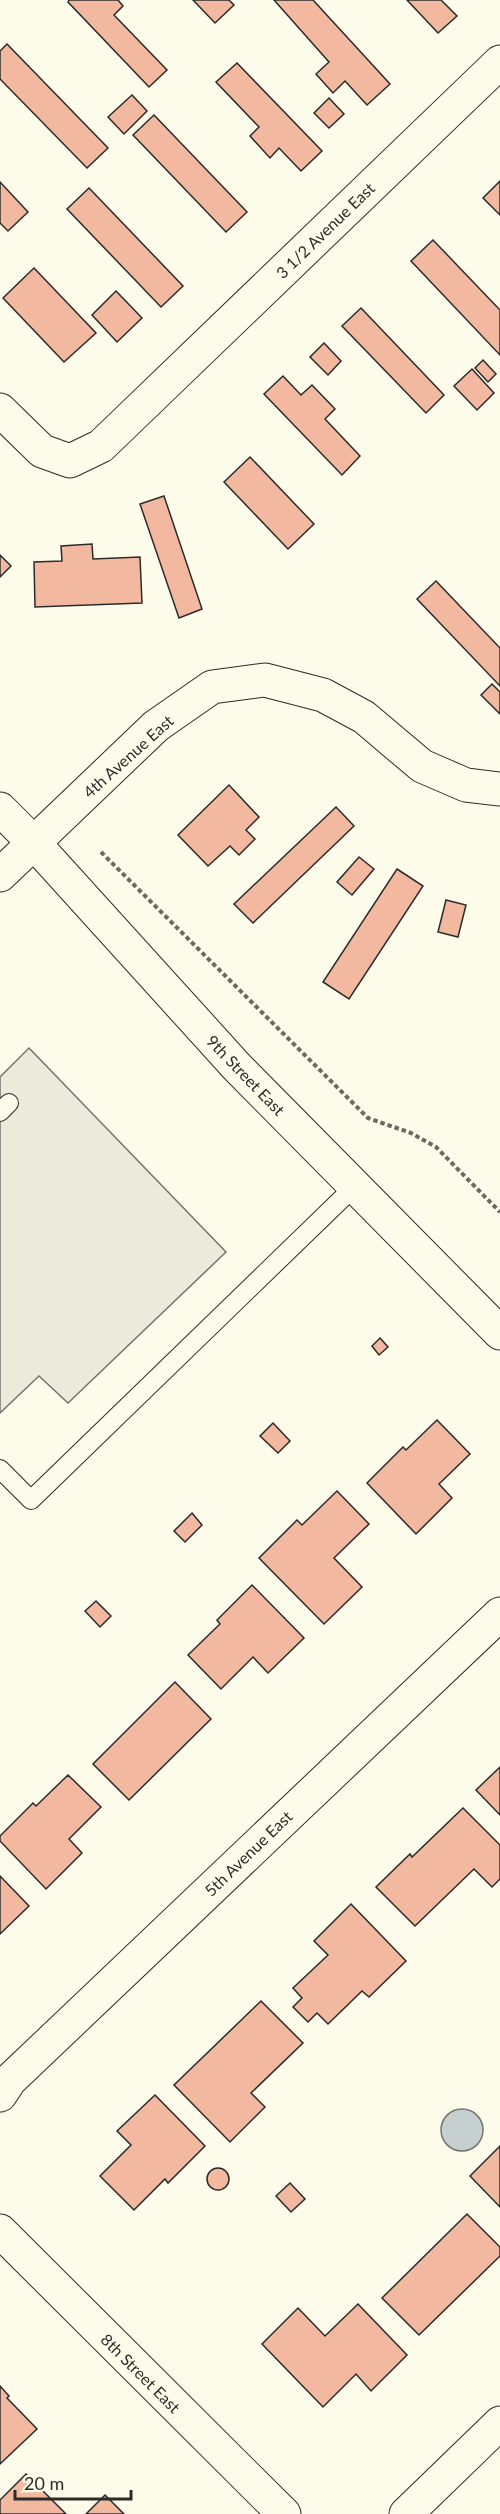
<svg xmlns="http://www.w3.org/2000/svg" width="500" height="2514" viewBox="0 0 500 2514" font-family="Lato,sans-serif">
<rect width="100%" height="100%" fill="#fdfbea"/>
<path fill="#eceadb" stroke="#74746e" stroke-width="1.5" d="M29,1048L226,1252L68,1403L39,1376L0,1413V1077Z"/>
<circle fill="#c7d0d0" stroke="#74746e" stroke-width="1.5" cx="462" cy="2130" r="21"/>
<g fill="#f2b8a0" stroke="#2b2b2b" stroke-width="1.5">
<path d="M69,0H118L123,6L114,15L167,70L149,87L68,2Z"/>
<path d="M193,0H229L234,5L215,23Z"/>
<path d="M274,0H313L390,84L367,105L345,81L333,93L316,74L329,62Z"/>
<path d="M407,0H441L457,16L438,33Z"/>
<path d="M7,44L108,148L87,168L0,79V51Z"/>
<path d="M237,63L322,151L301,171L279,148L270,158L250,136L259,127L216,82Z"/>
<path d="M132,95L147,111L124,134L108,117Z"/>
<path d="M329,98L344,114L329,128L314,113Z"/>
<path d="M154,115L247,212L226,232L133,135Z"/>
<path d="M500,181V215L483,198Z"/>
<path d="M0,182L28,212L8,231L0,223Z"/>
<path d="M89,188L183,286L161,307L67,209Z"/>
<path d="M433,240L500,310V355L411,261Z"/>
<path d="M34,268L96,333L64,362L3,298Z"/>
<path d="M116,291L142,318L117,342L92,315Z"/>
<path d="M361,308L444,395L426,413L342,326Z"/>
<path d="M324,343L341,361L328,375L310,357Z"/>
<path d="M483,360L496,374L488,382L475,368Z"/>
<path d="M472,369L494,393L477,410L454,386Z"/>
<path d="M283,376L301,395L312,385L335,409L325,419L360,456L342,475L264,394Z"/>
<path d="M250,457L314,524L288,549L224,482Z"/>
<path d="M164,496L202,609L179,618L140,504Z"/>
<path d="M92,544L93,559L140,557L142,603L35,607L34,562L62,561L61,546Z"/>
<path d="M0,555L11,566L0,577Z"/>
<path d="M436,581L500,648V686L417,599Z"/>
<path d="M492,684L500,692V714L481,695Z"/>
<path d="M229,785L259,817L246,830L255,839L239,855L230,846L208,866L178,835Z"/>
<path d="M336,807L354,826L253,923L234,904Z"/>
<path d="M359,857L374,869L352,895L337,882Z"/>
<path d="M397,869L423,886L349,999L323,982Z"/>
<path d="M446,900L466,905L458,937L438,932Z"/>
<path d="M380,1338L388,1347L379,1355L372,1346Z"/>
<path d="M437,1420L470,1454L439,1484L452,1498L416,1534L367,1483L403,1447L406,1450Z"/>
<path d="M273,1423L290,1441L278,1453L260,1436Z"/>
<path d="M337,1491L369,1524L334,1558L362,1587L324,1624L259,1558L297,1520L302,1525Z"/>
<path d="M192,1513L202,1525L185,1542L174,1531Z"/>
<path d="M252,1585L304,1638L268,1673L253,1657L221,1689L188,1655L220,1624L217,1620Z"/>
<path d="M96,1601L111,1616L100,1627L85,1611Z"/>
<path d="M175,1682L211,1719L129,1800L93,1764Z"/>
<path d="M500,1767V1815L476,1790Z"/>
<path d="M68,1775L101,1807L69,1839L82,1853L46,1889L0,1841V1836L33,1803L36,1806Z"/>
<path d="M463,1808L500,1845V1879L492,1887L474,1869L415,1926L376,1887L410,1854L412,1857Z"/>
<path d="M0,1876L29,1906L0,1934Z"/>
<path d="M351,1904L406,1961L369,1997L362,1991L328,2024L317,2013L308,2022L293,2007L302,1998L293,1988L328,1955L314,1941Z"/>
<path d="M261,2001L303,2043L251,2093L265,2107L230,2142L174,2085Z"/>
<path d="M155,2095L205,2146L168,2183L165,2179L134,2210L100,2176L131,2145L117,2131Z"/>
<path d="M500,2146V2207L470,2176Z"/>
<circle cx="218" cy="2179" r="11"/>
<path d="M290,2183L305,2199L291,2212L276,2196Z"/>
<path d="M467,2214L500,2247V2256L419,2335L382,2298Z"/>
<path d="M358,2304L407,2355L371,2391L356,2374L323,2407L262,2344L298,2308L325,2336Z"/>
<path d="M0,2386L9,2396L7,2398L37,2429L0,2464Z"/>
<path d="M26,2474L66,2514H0V2500Z"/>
<path d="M105,2495L124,2514H86Z"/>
</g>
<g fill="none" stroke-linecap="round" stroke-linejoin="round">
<defs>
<g id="lane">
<path d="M0,1112L9,1103"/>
<path d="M0,1469L31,1500L355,1186"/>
</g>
<g id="street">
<path d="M0,410L42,451L70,461L101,446L500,62"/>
<path d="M0,875L156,726L212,687L265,680L323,695L364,717L422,766L466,785L500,789"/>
<path d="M0,2095L10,2080L500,1614"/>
<path d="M0,2231L284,2514"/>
<path d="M406,2514L500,2423"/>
</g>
<path id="secondary" d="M0,809L34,843L237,1067L500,1333"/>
</defs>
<use href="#lane" stroke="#2b2b2b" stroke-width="20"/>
<use href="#street" stroke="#2b2b2b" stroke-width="35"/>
<use href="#secondary" stroke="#2b2b2b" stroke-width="35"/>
<path stroke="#6a6964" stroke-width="4" stroke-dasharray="4.5 3" stroke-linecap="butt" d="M101,852L368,1118L411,1133L436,1147L500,1212"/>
<use href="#lane" stroke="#fdfbea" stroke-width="18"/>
<use href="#street" stroke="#fdfbea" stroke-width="33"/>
<use href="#secondary" stroke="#fdfbea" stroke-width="33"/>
</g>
<g text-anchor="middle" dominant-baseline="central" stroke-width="4.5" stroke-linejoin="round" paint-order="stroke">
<g font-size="16" fill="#2b2b2b" stroke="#fdfbea">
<text transform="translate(325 230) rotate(-44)">3 1/2 Avenue East</text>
<text transform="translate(128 756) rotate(-42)">4th Avenue East</text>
<text transform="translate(246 1075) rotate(46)">9th Street East</text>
<text transform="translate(248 1853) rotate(-44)">5th Avenue East</text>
<text transform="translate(141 2373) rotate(45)">8th Street East</text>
</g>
</g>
<path d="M15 2490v9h116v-9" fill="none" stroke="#2b2b2b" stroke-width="3"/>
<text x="24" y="2490" font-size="18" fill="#2b2b2b" stroke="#fdfbea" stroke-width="4.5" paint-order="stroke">20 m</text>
</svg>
